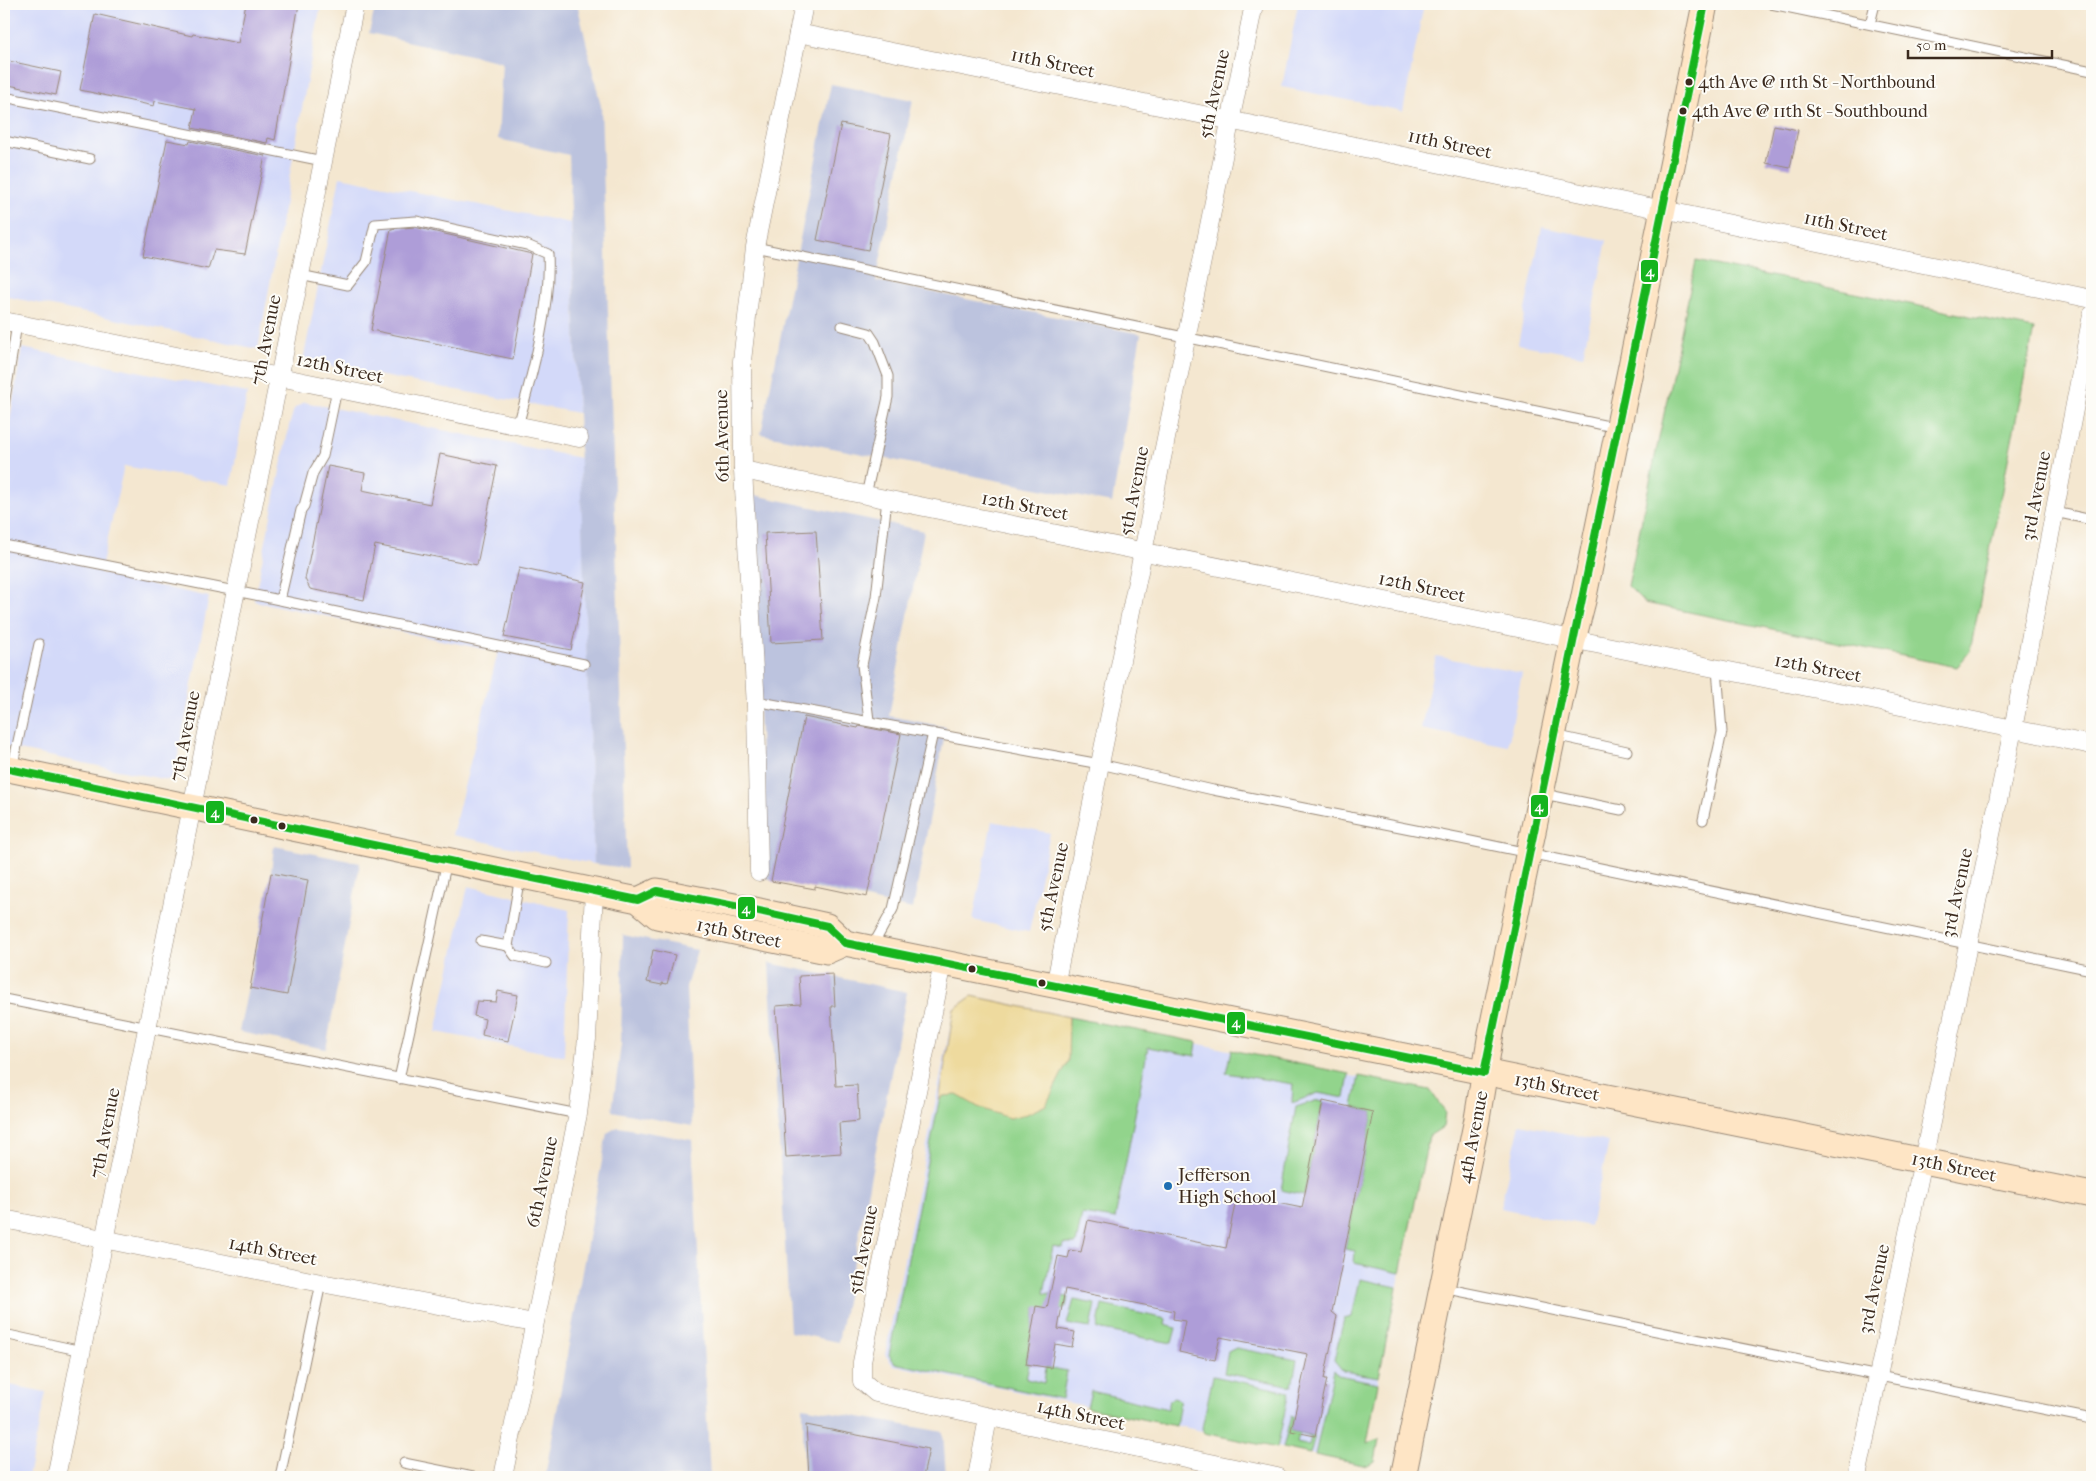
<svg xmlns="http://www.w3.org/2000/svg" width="2096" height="1481" viewBox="0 0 2096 1481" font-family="'IM FELL French Canon',serif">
<rect width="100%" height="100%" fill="#fdfcf7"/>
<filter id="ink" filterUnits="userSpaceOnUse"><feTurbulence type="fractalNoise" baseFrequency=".02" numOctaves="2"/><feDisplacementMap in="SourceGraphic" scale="10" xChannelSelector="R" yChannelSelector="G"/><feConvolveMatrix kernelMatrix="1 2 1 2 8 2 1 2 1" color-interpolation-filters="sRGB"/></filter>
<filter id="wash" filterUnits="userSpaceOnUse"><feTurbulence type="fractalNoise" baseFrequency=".0096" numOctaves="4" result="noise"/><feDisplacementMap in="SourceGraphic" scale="20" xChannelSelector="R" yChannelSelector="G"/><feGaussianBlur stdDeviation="1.12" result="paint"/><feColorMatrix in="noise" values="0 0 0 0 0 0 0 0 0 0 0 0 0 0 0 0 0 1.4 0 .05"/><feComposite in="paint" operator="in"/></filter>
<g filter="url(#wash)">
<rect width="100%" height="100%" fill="#f4e7d0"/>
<g fill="#d3d9f9">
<path d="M4,4H321L258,349L4,296Z"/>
<path d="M1298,4H1424L1403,111L1282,87Z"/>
<path d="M340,177L571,223L578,413L303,361Z"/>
<path d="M1542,227L1607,240L1583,356L1518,344Z"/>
<path d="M22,348L247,393L231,485L124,466L100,573L209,597L174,776L168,780L4,747V455Z"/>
<path d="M304,402L580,458L594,864L452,835L498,652L254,601L289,426L294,409Z"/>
<path d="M1436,656L1522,673L1508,746L1421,729Z"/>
<path d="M992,821L1050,833L1029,932L973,920Z"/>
<path d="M468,886L569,910L564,1056L436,1032Z"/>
<path d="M972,996L1427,1092L1436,1100L1361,1465L893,1365L885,1355L954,1009Z"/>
<path d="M1520,1124L1609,1142L1590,1226L1500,1208Z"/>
<path d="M4,1384L46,1392L28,1477H4Z"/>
</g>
<g fill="#bcc3de">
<path d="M376,4H577L578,7L601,106L627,868L594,864L569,155L498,139L502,62L369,33Z"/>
<path d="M831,84L913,100L876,281L1141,334L1112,503L761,434Z"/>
<path d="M750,494L924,531L889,716L946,727L913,909L766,878Z"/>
<path d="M274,846L360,863L326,1049L239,1032L271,873Z"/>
<path d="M623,935L697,950L686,987L692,1126L612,1111L621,1045Z"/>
<path d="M769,963L907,992L838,1342L790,1332Z"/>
<path d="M618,1127L692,1140L710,1477H545L607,1133Z"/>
<path d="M803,1407L943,1432L946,1477H804Z"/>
</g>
<g fill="#92d48c" stroke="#667f55" fill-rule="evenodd">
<path d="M1696,261L2034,329L1970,651L1957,667L1645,603L1628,586Z"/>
<path d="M1069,1017L1197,1042L1195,1056L1148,1047L1115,1219L1082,1214L1076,1244H1063L1062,1248L1053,1246L1044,1293L1068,1297L1066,1307L1061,1311L1036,1307L1026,1364H1029L1026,1379L1044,1383L1046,1367L1067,1371L1062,1399L895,1363L889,1355L939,1101L943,1096L1068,1031Z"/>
<path d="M1231,1050L1349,1074L1345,1098L1318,1093L1292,1103L1293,1084L1226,1073Z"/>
<path d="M1359,1076L1430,1090L1445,1112L1443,1127L1429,1136L1400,1273L1354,1263L1355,1251L1345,1249L1373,1112L1353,1107Z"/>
<path d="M1318,1100L1323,1101L1304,1195L1281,1190L1296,1107Z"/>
<path d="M1360,1279L1397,1287L1379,1377L1343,1371L1334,1360L1344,1319L1352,1317Z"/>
<path d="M1074,1300L1095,1304L1090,1328L1067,1324Z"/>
<path d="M1102,1305L1166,1319L1165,1325L1176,1328L1172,1343L1097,1329Z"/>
<path d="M1236,1348L1297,1360L1292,1386L1224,1373L1228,1352Z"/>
<path d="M1334,1370L1338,1375L1378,1383L1367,1443L1379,1439L1375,1461L1368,1466L1315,1455Z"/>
<path d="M1213,1376L1289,1392L1277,1448L1204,1433L1202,1428Z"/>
<path d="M1091,1391L1168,1409L1170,1400L1173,1397L1177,1398L1180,1401L1176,1426L1087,1408Z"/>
<path d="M1291,1416L1294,1418L1291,1431L1315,1436L1310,1454L1283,1448ZM1299,1434L1311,1436L1309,1446L1297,1443Z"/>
</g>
<path fill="#eeda9e" stroke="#94825e" d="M972,996L1069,1017L1068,1061L1046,1105L1027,1114L1009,1118L978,1107L957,1095L943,1096L939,1101L954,1009Z"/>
<g id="blocks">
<g fill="#ae9dd8">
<path d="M246,4H299L275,140L268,138L267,143L192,128L196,109L155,101L154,106L80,90L95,14L192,36L193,34L238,43Z"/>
<path d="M4,60L61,72L56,95L4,84Z"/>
<path d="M841,124L891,134L868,250L817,240Z"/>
<path d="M1774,125L1798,130L1790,168L1766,163Z"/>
<path d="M167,140L189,144L190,141L265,156L245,254L214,250L208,269L143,256Z"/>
<path d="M414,227L532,254L513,359L371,330L391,229Z"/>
<path d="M440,454L497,466L477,565L375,545L364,600L310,589L305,579L328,466L365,473L362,490L430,504Z"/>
<path d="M816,531L823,640L771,643L765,533Z"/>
<path d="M519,568L585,582L571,650L504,637Z"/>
<path d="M804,717L858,728L859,726L901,734L867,897L815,886V889L771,881Z"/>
<path d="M271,873L308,880L287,995L250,988Z"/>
<path d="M653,950L675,955L667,984L662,983V985L647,982Z"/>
<path d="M833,974L835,1006H831L836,1086L857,1085L859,1121L839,1123L841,1153L786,1157L776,1006L801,1004L799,976Z"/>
<path d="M498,991L518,995L508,1041L482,1035L485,1019L474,1016L477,1001L496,1002Z"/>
<path d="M1323,1101L1373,1112L1332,1312L1337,1316L1324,1379H1327L1315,1436L1291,1431L1308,1354L1220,1337L1215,1360L1179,1352L1185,1321L1173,1319L1174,1311L1065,1289L1058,1329L1075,1332L1072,1347L1055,1344L1051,1368L1026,1364L1036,1306L1047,1308L1058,1256L1068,1258L1070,1250L1081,1252L1088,1220L1226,1248L1237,1195L1302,1208Z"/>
<path d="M806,1425L929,1449L923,1477H809Z"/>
</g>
</g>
</g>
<g filter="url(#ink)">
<use href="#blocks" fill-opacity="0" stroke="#988877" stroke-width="1"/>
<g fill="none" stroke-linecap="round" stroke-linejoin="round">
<defs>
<g id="lane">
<path d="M1771,4L2092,71"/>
<path d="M1870,24L1875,4"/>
<path d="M4,97L323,161"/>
<path d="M4,141L90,159"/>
<path d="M755,247L1618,428"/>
<path d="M300,275L348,285L366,262L375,224L416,221L527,245L548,254C551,308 532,374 518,426"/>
<path d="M842,326L869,333L875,342L888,376V397L866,495"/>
<path d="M4,405L17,324"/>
<path d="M2055,512L2092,520"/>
<path d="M4,545L270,598L584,664"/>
<path d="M280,600L301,510L304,506L313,473L323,456L337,389"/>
<path d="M755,701L1100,764L1213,790L1461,839L2092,970"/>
<path d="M869,720L862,665L876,597L887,499"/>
<path d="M1554,735L1627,751"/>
<path d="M12,769L39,644"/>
<path d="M1544,794L1621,810"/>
<path d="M1703,820L1722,732L1717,669"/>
<path d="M520,876L508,946L515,956L546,963"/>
<path d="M481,941L508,946"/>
<path d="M872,947L893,909L933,733"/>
<path d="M4,999L578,1114"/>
<path d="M399,1079L447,861"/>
<path d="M1443,1288L2092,1419"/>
<path d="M4,1334L82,1351"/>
<path d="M404,1463L473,1477"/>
<path d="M280,1477L321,1283"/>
</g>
<g id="street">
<path d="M798,33L1268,128L2092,299"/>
<path d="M4,321L579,438"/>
<path d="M743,470L2092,745"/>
<path d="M759,872L756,707L743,470L742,361L755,247L804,4"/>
<path d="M943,963L862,1362V1381L876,1393L1277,1477"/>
<path d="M1055,986L1254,4"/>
<path d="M4,1219L321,1283L534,1323"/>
<path d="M56,1477L355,4"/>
<path d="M503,1477L578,1114L587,1039L594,891"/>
<path d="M977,1477L988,1418"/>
<path d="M1857,1477L2013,729L2092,315"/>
</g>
<g id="secondary">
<path d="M4,768L638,900L657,916L827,951L845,943"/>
<path d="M638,900L657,891L750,909L827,926L845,943L2092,1195"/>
<path d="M1403,1477L1477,1119L1491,1033L1573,640L1583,601L1705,4"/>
</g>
</defs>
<use href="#lane" stroke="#988877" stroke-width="11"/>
<use href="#street" stroke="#988877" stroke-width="19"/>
<use href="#secondary" stroke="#988877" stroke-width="27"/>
<use href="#lane" stroke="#fff" stroke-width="9"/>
<use href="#street" stroke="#fff" stroke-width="18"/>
<use href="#secondary" stroke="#fee5c5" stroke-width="25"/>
<defs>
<g id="bus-1">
<path d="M4,768L638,900L657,891L750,909L827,926L845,943L1484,1073"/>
<path d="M1484,1073L1705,4"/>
</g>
</defs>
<use href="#bus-1" stroke="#fdfcf7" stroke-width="11"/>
<use href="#bus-1" stroke="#15b41e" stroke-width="8"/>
</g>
</g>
<g fill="#3b2a1e" stroke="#fdfcf7" stroke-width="2">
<circle cx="1689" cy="82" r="4.5"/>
<circle cx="1683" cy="111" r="4.5"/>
<circle cx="254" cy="820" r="4.5"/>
<circle cx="282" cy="826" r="4.5"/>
<circle cx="972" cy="969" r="4.5"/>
<circle cx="1042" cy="983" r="4.5"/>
</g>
<circle fill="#1f6fb2" stroke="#fdfcf7" stroke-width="2" cx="1168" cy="1186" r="5"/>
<g text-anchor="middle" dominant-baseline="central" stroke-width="4" stroke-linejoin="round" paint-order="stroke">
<g font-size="18" fill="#3b2a1e" stroke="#fdfcf7" text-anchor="start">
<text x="1698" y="82">4th Ave @ 11th St - Northbound</text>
<text x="1692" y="111">4th Ave @ 11th St - Southbound</text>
</g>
<g font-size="19" fill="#3b2a1e" stroke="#fdfcf7">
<text transform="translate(1053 63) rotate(12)">11th Street</text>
<text transform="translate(1214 94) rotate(-78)">5th Avenue</text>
<text transform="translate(1450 144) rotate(12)">11th Street</text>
<text transform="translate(1846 226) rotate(12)">11th Street</text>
<text transform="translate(266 340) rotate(-79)">7th Avenue</text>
<text transform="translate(340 368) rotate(12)">12th Street</text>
<text transform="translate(722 436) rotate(-91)">6th Avenue</text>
<text transform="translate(1134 491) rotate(-79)">5th Avenue</text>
<text transform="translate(2036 496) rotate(-79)">3rd Avenue</text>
<text transform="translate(1025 506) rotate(11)">12th Street</text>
<text transform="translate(1422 587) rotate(12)">12th Street</text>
<text transform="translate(1818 668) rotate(11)">12th Street</text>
<text transform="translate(185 736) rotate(-79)">7th Avenue</text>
<text transform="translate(1053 887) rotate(-78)">5th Avenue</text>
<text transform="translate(1957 893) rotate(-78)">3rd Avenue</text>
<text transform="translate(739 933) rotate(12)">13th Street</text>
<text transform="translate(1557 1087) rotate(11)">13th Street</text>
<text transform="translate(105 1133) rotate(-79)">7th Avenue</text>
<text transform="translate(1473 1137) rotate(-79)">4th Avenue</text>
<text transform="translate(1954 1167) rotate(12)">13th Street</text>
<text transform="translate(542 1182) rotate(-78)">6th Avenue</text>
<text transform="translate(863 1250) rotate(-79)">5th Avenue</text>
<text transform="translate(273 1251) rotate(11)">14th Street</text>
<text transform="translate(1874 1289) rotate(-78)">3rd Avenue</text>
<text transform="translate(1081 1415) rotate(12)">14th Street</text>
</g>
<g font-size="19" fill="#3b2a1e" stroke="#fdfcf7" text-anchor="start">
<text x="1178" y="1175">Jefferson<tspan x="1178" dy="22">High School</tspan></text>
</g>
</g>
<g stroke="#fdfcf7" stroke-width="2">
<rect x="1640" y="259" width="19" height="24" rx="5" fill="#15b41e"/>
<rect x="1530" y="794" width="19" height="24" rx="5" fill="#15b41e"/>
<rect x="205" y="800" width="20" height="24" rx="5" fill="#15b41e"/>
<rect x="737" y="896" width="19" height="24" rx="5" fill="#15b41e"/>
<rect x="1226" y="1011" width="20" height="24" rx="5" fill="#15b41e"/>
</g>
<g font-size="14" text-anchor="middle" font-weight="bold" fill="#fff">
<text x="1650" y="276">4</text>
<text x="1539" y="811">4</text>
<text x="215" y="817">4</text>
<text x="746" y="913">4</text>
<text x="1236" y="1027">4</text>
</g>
<rect width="2096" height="1481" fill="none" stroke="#fdfcf7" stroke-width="20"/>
<path d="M1908 50v8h144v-8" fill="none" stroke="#3b2a1e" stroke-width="2.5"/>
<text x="1916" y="50" font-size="15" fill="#3b2a1e" stroke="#fdfcf7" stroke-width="4" paint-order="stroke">50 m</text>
</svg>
